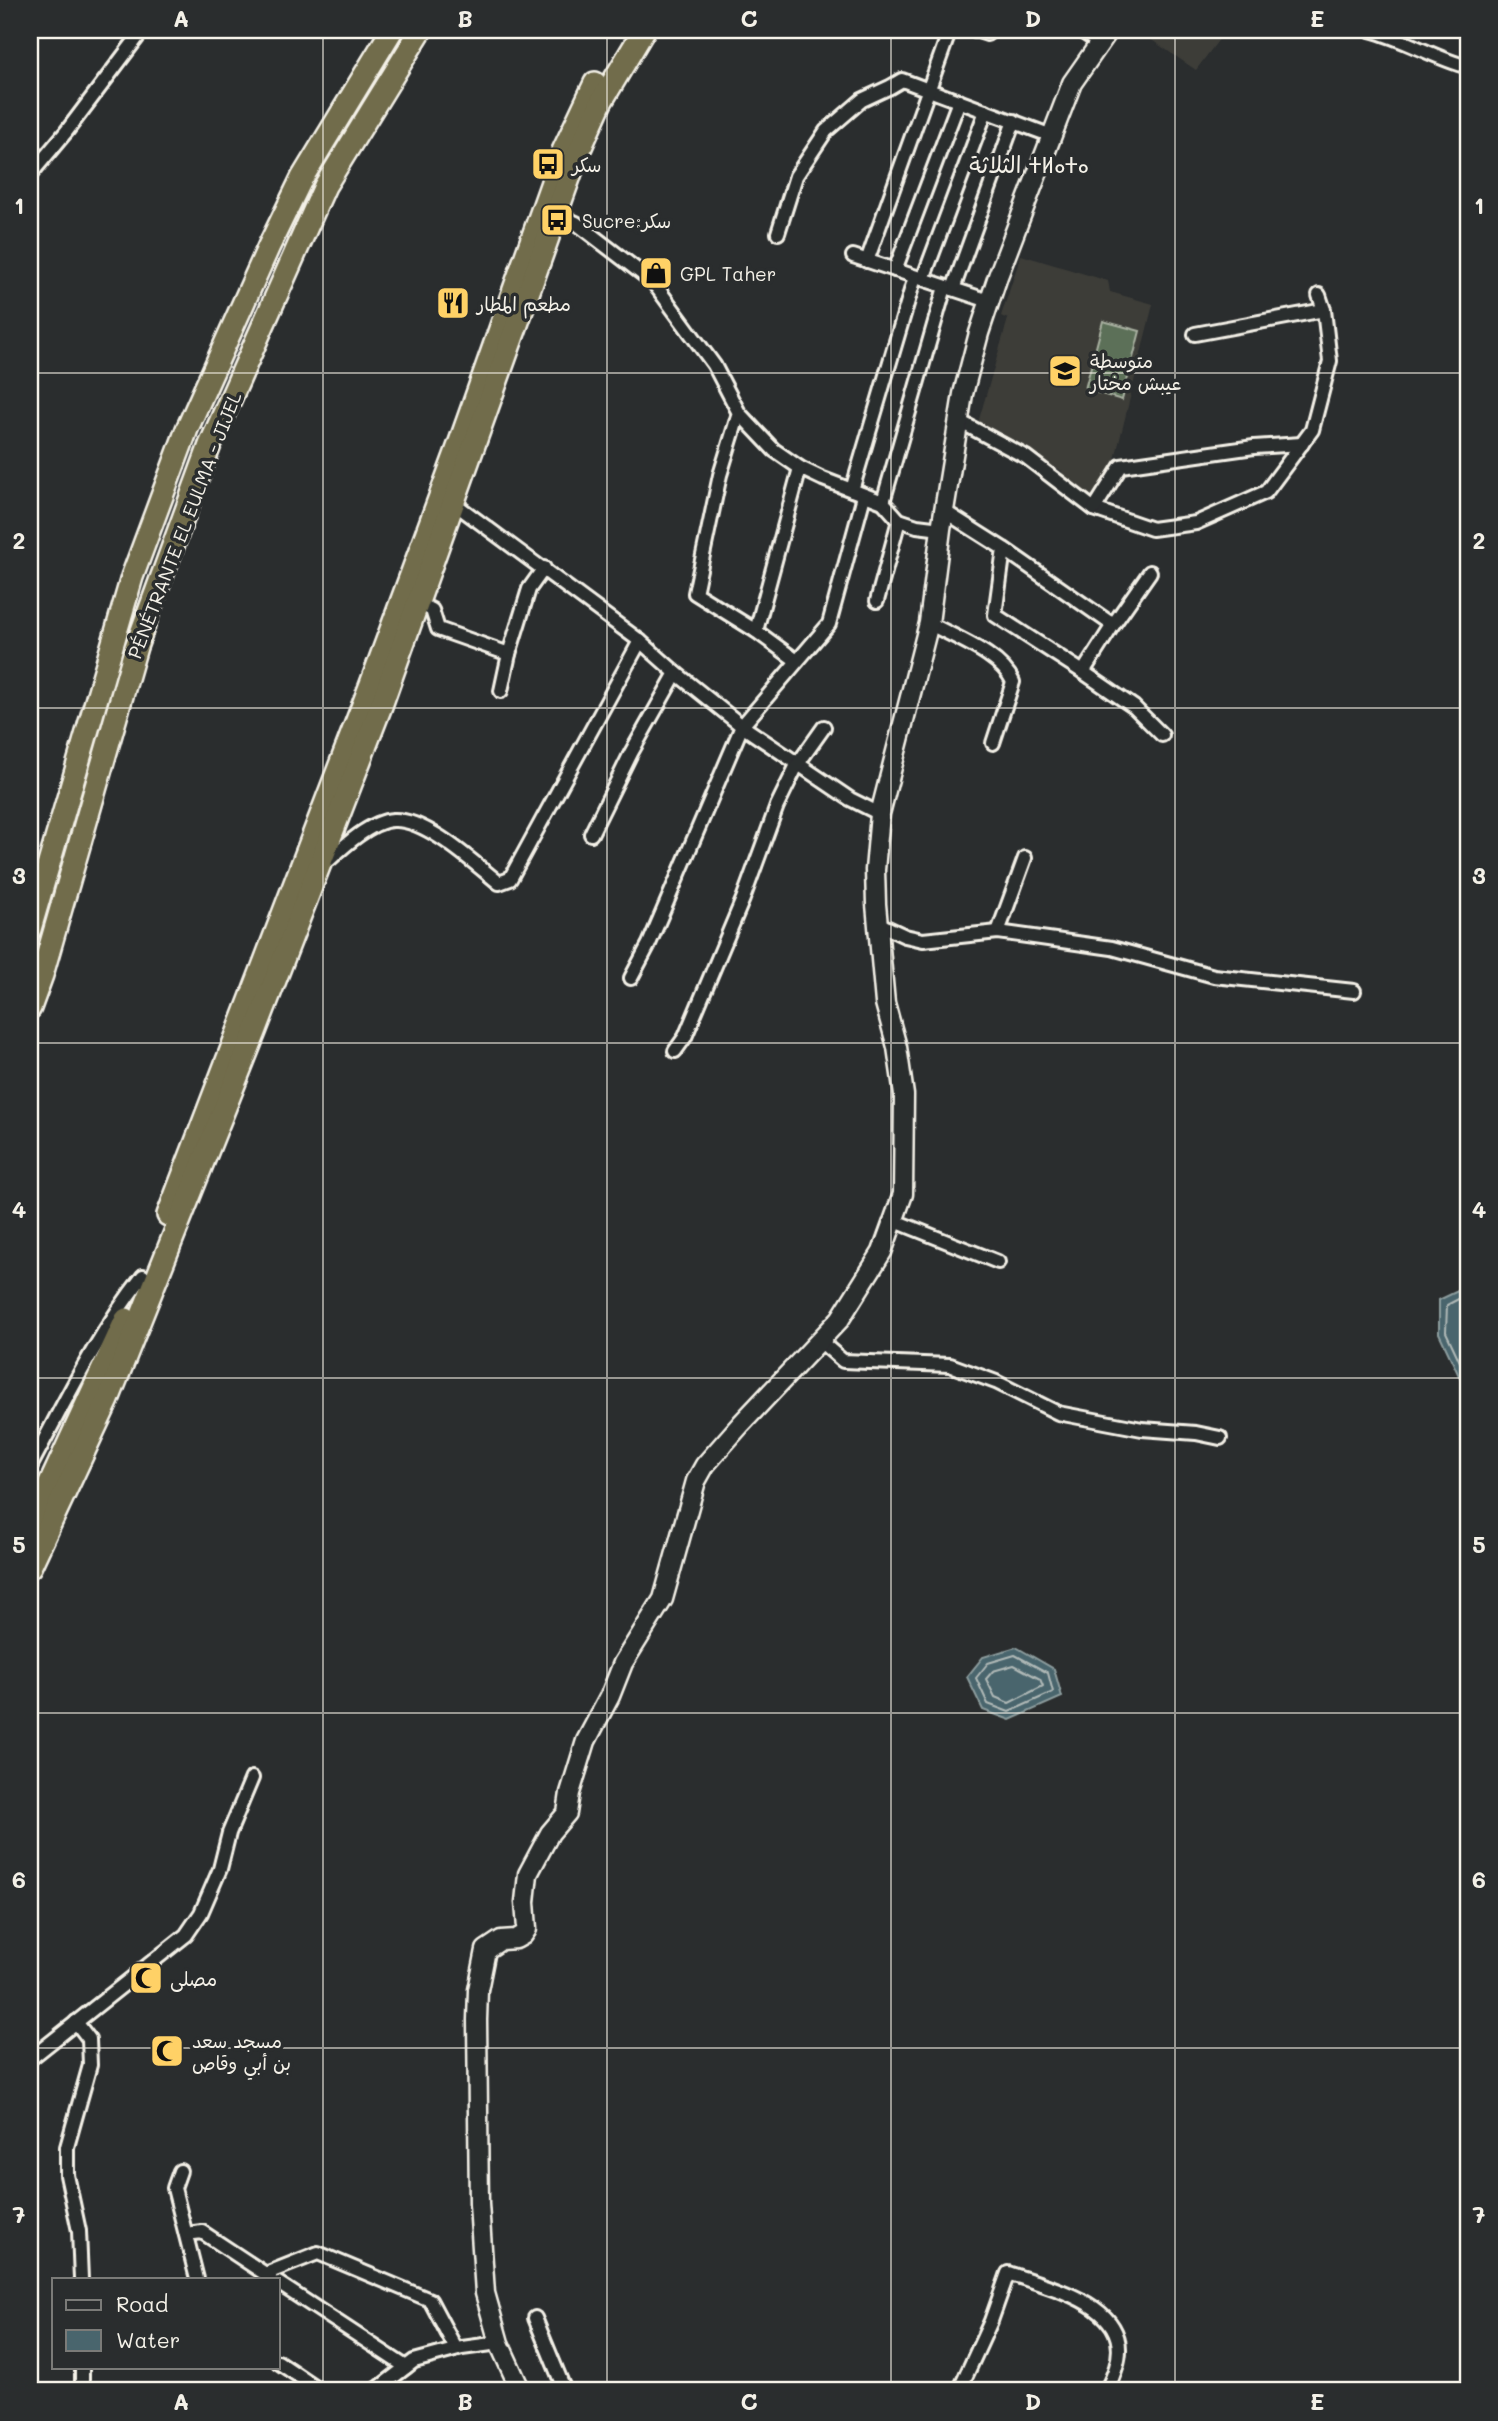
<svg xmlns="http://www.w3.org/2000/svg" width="1498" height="2421" viewBox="0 0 1498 2421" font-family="Mali,'Playpen Sans Arabic','Noto Sans Tifinagh',sans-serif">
<rect width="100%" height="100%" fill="#2a2d2e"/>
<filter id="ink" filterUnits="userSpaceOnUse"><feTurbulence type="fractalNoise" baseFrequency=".0143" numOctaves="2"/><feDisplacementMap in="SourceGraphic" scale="14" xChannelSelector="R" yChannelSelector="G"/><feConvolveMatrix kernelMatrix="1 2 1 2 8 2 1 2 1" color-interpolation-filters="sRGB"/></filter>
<g filter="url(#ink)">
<g fill="#3e3e39">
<path d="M1137,30H1226L1196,70Z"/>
<path d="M1021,255L1108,281L1110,292L1153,304L1111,475L1094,499L1062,481V471L978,423L1008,319L1001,316Z"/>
</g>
<path fill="#5c6f59" stroke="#a8b0a0" stroke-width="2" d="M1103,321L1140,331L1122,400L1085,389Z"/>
<g fill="#49656d" stroke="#8d9d9e" stroke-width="2">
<path d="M1468,1286V1395L1439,1333V1300Z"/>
<path d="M1016,1647L1054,1669L1062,1697L1010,1720L983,1710L967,1677L983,1657Z"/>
</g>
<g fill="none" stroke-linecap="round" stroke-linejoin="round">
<g stroke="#b0b9b7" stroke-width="2">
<path d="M1468,1294L1447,1305L1446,1332L1468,1379"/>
<path d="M1015,1655L1048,1673L1053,1692L1009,1712L988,1704L976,1678L988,1663Z"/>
<path d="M1014,1665L1040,1679L1043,1686L1009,1703L995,1697L986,1679L993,1671Z"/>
</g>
<defs>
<g id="street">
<path d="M975,30L987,34L991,30"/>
<path d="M1080,30L1099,43"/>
<path d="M1370,30C1405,39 1434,58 1468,67"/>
<path d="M30,175L66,132L143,30"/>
<path d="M556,214L576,223L653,282L714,365L739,413L774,450L800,468L823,479L883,502L899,520L917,526L941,529"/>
<path d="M778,233L796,176L826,131L862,100L890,87L902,80L1052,136"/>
<path d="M853,256L989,301"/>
<path d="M867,261L950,30"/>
<path d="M895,270L959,101"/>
<path d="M923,279L986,111"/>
<path d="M953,289L1014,121"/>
<path d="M1319,295L1324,310"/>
<path d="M739,413L720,475L695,593L756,631L797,661"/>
<path d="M959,421L1026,457L1094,509L1152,529L1196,523L1266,492L1312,430L1330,361L1324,310L1195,334"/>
<path d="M852,490L915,277"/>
<path d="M883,502L945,287"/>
<path d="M455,504L640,641L676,673L742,726L850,799L880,814"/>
<path d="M1094,509L1121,466L1254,447L1302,444"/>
<path d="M944,511L1004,549L1113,625L1083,672L995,615L1004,549"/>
<path d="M877,601L899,520"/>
<path d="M418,603L432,610L438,629L509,654L501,691"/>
<path d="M929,623C955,638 1001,654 1013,682L993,743"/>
<path d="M1113,625L1150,572"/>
<path d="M756,631L800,468"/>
<path d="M509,654L529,589L544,568"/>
<path d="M1083,672L1134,707L1162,735"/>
<path d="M591,834L631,753L676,673"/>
<path d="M321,860H329C344,846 371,821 393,820C426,818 474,863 499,883L510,879L640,641"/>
<path d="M877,923L905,936L923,940L998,932L1112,948L1214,976L1354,991"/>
<path d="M998,932L1025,858"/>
<path d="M631,978L649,944L742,726L829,624L864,496"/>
<path d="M675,1051L685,1037L743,899L777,806L797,765L824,727"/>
<path d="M895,1221L998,1262"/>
<path d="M820,1341L843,1361L950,1365L996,1382L1058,1413L1142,1429L1196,1433L1220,1438"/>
<path d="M30,1467C65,1402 97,1334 143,1276"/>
<path d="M76,2022L89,2039L90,2065L67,2147V2175L79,2231L81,2279"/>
<path d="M30,2059L186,1935L201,1913L220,1869L229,1833L252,1778"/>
<path d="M180,2171L174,2188L197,2279"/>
<path d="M186,2234L202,2232L270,2277"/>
<path d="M265,2274L318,2253L430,2300L456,2349"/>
<path d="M278,2283L406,2367"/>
<path d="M535,2318L565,2391"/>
<path d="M278,2362L321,2391"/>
<path d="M82,2367V2391"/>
<path d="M375,2391L414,2361L462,2348L499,2343"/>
<path d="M959,2391L991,2321L1008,2273C1050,2288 1136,2305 1116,2367C1113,2376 1111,2384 1105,2391"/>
</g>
<path id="secondary" d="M521,2391L499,2343L485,2293L479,2204L477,2020L478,1990L486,1950L501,1940L516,1939L523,1935L527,1929L525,1902L528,1874L550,1833L567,1813L570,1793L586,1741L610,1696L623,1663L663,1599L696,1481L705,1465L741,1424L840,1319L882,1252L903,1194L904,1095L897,1047L885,1003L876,904L875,870L880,814L929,623L941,529L963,394L979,333L998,276L1072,83L1109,30"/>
<g id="highway">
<path d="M30,929L132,577L187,429L269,246L302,178L392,30"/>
<path d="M30,1008L42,975L136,647L210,445L325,186L421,30"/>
<path d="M168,1215L371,684L460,442L563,151L595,83"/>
<path d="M30,1527L126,1319"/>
<path d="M30,1567L108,1400L255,1032L381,706L577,156L601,102L644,30"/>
</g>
</defs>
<use href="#street" stroke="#f4f1e8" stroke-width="18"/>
<use href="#secondary" stroke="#f4f1e8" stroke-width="23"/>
<use href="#highway" stroke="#f4f1e8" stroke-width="26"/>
<use href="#street" stroke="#2a2d2e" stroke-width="12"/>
<use href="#secondary" stroke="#2a2d2e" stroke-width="18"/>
<use href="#highway" stroke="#716c4b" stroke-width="21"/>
</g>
</g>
<path fill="none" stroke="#f4f1e8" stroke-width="2" stroke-opacity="0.55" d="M323,30V2391M607,30V2391M891,30V2391M1175,30V2391M30,373H1468M30,708H1468M30,1043H1468M30,1378H1468M30,1713H1468M30,2048H1468"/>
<defs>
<symbol id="bus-square" viewBox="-11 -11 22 22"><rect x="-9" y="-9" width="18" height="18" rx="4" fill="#ffd166" stroke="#2a2d2e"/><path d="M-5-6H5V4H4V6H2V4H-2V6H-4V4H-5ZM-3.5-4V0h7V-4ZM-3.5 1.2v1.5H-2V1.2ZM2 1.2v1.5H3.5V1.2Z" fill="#111"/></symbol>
<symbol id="shop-square" viewBox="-11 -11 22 22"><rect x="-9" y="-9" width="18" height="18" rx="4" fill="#ffd166" stroke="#2a2d2e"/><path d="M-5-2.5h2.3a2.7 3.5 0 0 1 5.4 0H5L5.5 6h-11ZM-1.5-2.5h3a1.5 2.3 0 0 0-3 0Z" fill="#111"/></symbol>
<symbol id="restaurant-square" viewBox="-11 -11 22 22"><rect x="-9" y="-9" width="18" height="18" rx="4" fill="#ffd166" stroke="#2a2d2e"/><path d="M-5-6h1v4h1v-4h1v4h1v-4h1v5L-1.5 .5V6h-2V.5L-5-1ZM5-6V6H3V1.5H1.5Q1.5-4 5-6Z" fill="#111"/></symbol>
<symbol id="school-square" viewBox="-11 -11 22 22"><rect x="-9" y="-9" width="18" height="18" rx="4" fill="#ffd166" stroke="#2a2d2e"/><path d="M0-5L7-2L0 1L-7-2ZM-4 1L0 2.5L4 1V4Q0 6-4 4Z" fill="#111"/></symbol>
<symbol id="mosque-square" viewBox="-11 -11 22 22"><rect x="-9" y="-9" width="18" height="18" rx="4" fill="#ffd166" stroke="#2a2d2e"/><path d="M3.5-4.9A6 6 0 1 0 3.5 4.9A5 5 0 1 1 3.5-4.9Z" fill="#111"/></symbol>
</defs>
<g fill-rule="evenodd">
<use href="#bus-square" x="529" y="145" width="38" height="38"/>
<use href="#bus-square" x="538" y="201" width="38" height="38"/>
<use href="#shop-square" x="637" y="254" width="38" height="38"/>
<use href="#restaurant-square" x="434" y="284" width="38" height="38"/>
<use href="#school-square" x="1046" y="352" width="38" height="38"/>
<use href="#mosque-square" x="127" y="1959" width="38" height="38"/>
<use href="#mosque-square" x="148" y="2032" width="38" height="38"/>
</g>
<g text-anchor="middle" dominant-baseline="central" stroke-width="7" stroke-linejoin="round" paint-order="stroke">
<g font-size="19" fill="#f4f1e8" stroke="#2a2d2e" text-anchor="start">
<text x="572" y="164">سكر</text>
<text x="582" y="220">Sucre;سكر</text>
<text x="680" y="273">GPL Taher</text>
<text x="477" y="303">مطعم المطار</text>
<text x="1090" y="360">متوسطة<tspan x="1090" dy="22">عيبش مختار</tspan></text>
<text x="170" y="1978">مصلى</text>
<text x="192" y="2040">مسجد سعد<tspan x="192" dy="22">بن أبي وقاص</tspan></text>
</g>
<g font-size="19" fill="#f4f1e8" stroke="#2a2d2e">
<text transform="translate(184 525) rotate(-69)">PÉNÉTRANTE EL EULMA - JIJEL</text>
</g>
<g font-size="23" fill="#f4f1e8" stroke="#2a2d2e">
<text x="1029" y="164">الثلاثة ⵜⵍⴰⵜⴰ</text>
</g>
</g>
<rect width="1498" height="2421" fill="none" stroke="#2a2d2e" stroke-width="77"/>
<rect x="52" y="2278" width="228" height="91" fill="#2a2d2e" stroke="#7b7b78" stroke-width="2"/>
<rect x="66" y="2300" width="35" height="10" fill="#2a2d2e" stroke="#7b7b78" stroke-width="2"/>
<text x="116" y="2312" font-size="21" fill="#f4f1e8">Road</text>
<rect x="66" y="2330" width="35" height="21" fill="#49656d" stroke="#7b7b78" stroke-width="2"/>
<text x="116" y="2348" font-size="21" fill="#f4f1e8">Water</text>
<rect x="38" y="38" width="1422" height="2344" fill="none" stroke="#f4f1e8" stroke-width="2.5"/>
<g font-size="23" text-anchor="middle" font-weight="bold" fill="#f4f1e8">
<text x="181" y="27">A</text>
<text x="465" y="27">B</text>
<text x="749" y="27">C</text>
<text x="1033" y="27">D</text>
<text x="1317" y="27">E</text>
<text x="19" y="214">1</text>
<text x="1479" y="214">1</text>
<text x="19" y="549">2</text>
<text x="1479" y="549">2</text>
<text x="19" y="884">3</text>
<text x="1479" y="884">3</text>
<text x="19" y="1218">4</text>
<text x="1479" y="1218">4</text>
<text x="19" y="1553">5</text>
<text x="1479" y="1553">5</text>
<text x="19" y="1888">6</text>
<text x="1479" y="1888">6</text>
<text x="19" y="2223">7</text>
<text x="1479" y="2223">7</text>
<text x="181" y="2410">A</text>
<text x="465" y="2410">B</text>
<text x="749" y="2410">C</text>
<text x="1033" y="2410">D</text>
<text x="1317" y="2410">E</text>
</g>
</svg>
